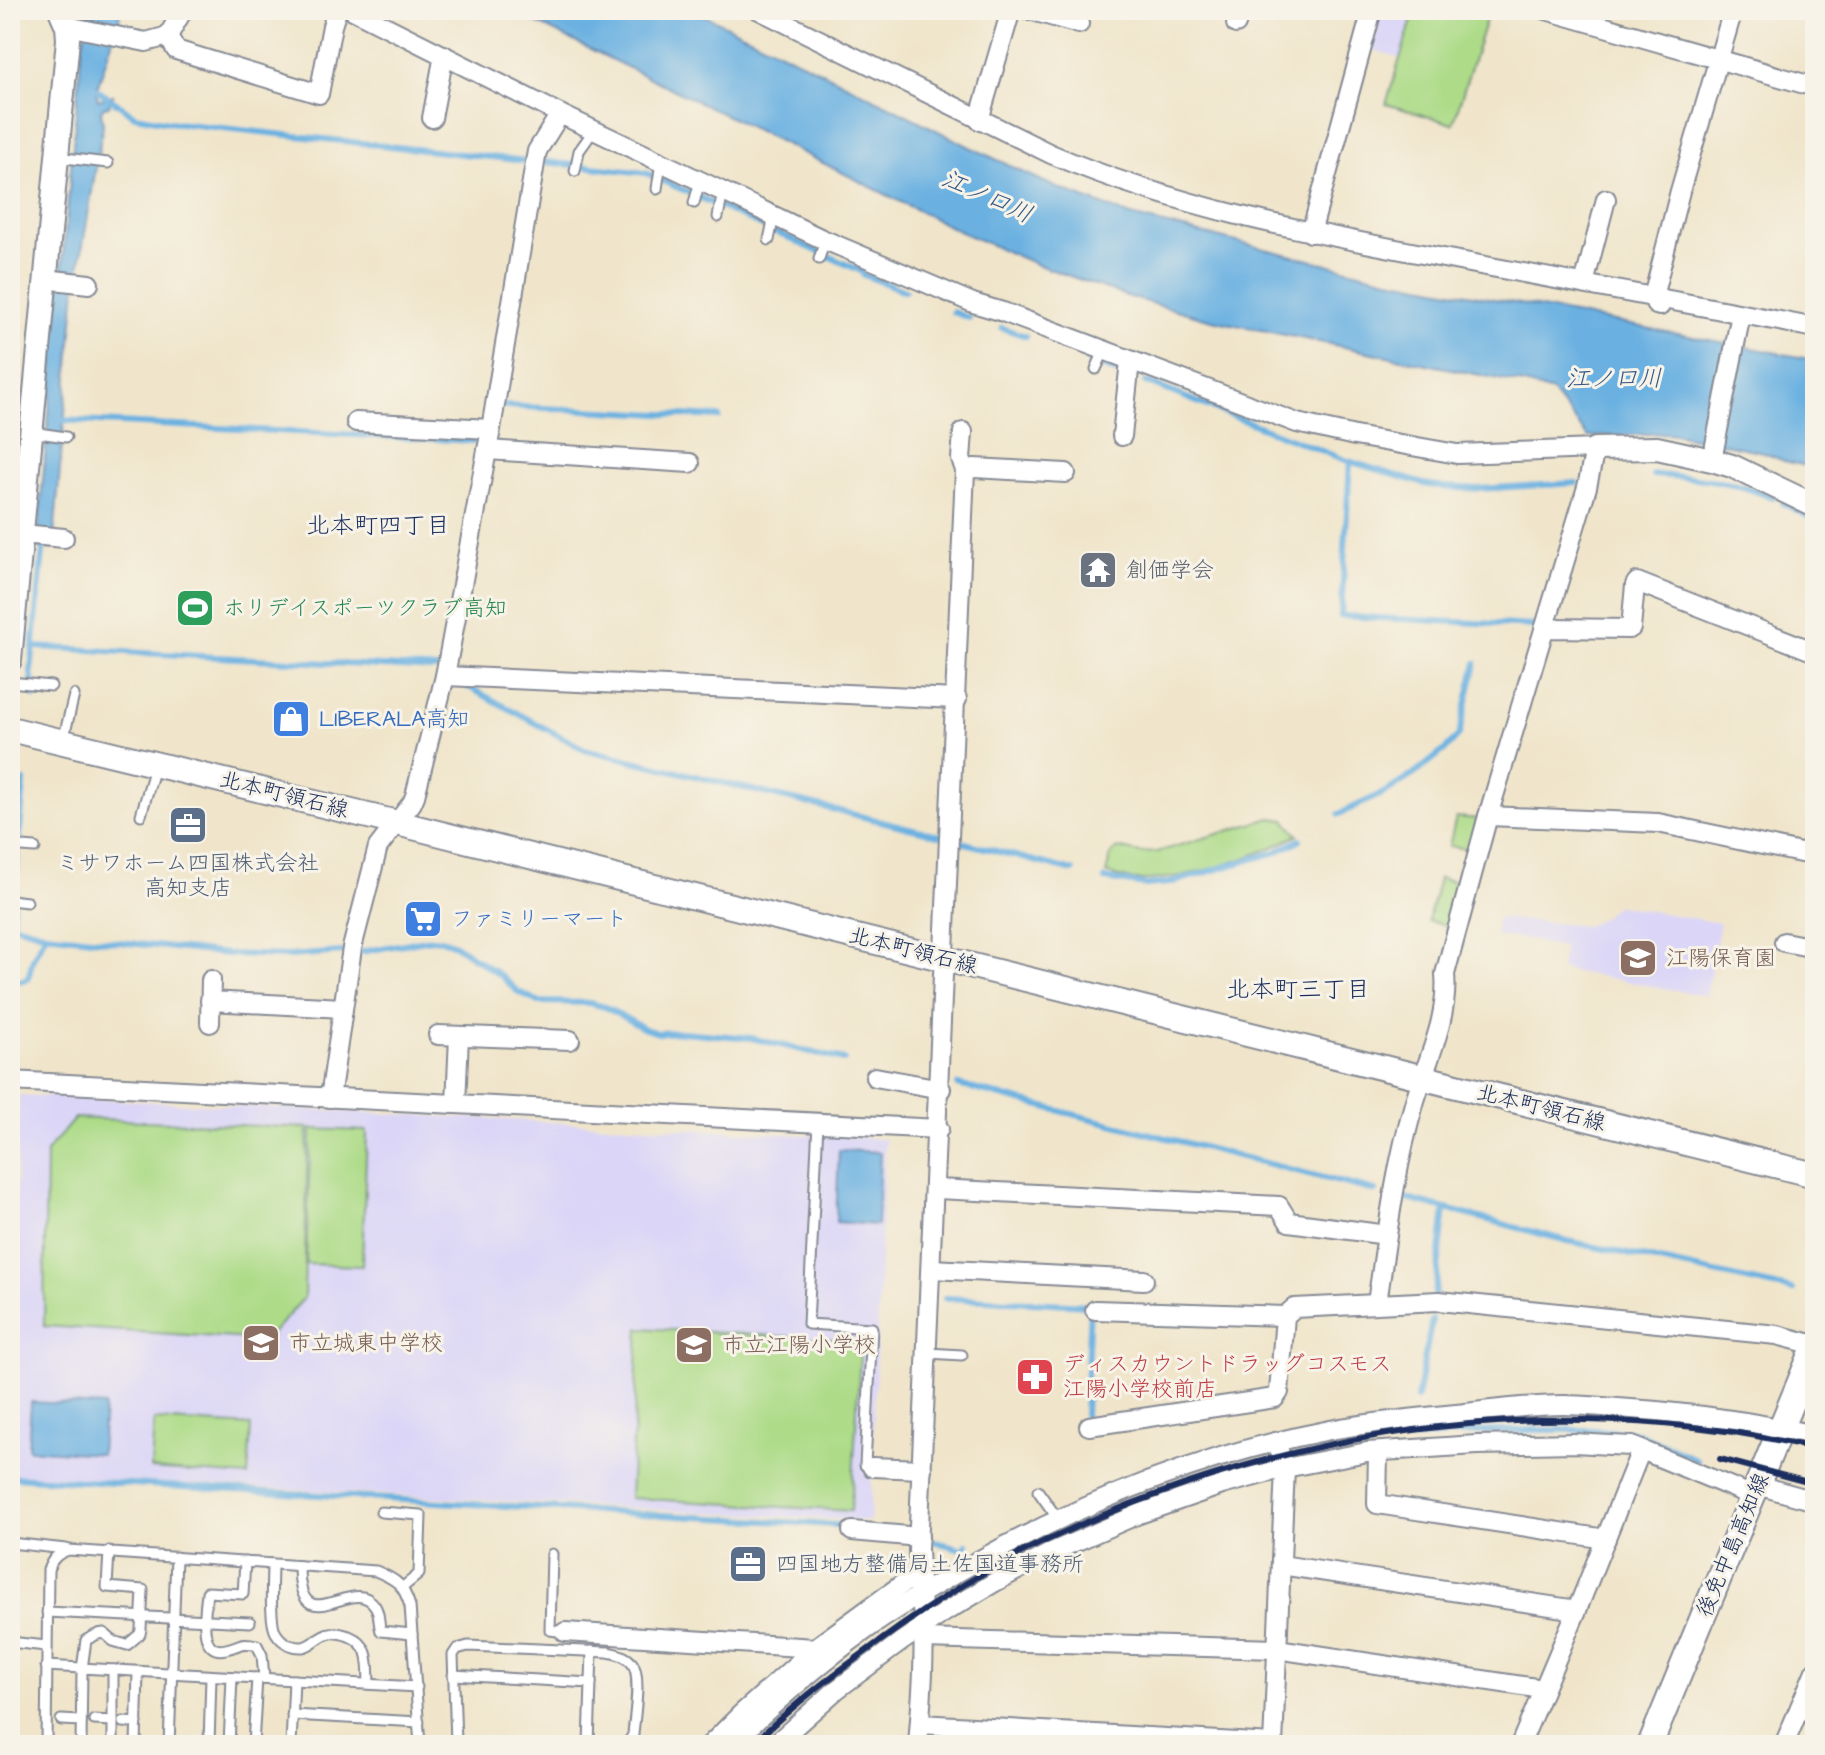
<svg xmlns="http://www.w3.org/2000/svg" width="1825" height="1755" viewBox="0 0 1825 1755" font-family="'Architects Daughter','Klee One',sans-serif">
<rect width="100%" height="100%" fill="#f7f3e8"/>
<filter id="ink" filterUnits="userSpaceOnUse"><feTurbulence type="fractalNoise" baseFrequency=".0125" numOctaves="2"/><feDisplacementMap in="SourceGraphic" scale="16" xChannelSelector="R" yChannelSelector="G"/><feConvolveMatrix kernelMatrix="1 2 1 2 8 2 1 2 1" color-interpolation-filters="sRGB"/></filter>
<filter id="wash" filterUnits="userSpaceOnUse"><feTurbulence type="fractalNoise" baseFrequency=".006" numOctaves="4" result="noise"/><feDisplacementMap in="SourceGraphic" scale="32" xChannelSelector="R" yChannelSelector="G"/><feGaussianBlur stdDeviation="1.8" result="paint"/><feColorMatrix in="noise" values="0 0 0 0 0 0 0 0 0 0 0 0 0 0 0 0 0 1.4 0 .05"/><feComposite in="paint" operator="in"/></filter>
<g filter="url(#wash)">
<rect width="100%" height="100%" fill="#f0e5ca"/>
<g fill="#dbd6f7">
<path d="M1377,10H1415L1400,58L1367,48Z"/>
<path d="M1617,905L1720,923L1706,996L1560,969L1564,947L1536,942L1535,940L1495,936L1497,918L1586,926L1603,917Z"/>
<path d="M19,1095L885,1139L870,1521L10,1474V1413Z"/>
</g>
<g fill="#addb88" stroke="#648573" stroke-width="2">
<path d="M1415,10H1489L1453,124L1386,104Z"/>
<path d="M1456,817L1478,819L1471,846L1468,849L1449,846Z"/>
<path d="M1271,818L1285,820L1298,835C1255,857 1185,881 1137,880C1127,880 1116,876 1106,873L1111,854L1117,848L1140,853L1157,852Z"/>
<path d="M1439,878L1456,882L1459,885L1449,926L1428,921Z"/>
<path d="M75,1118L308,1128L304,1298L266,1340L44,1326L46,1152Z"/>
<path d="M311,1129L367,1131L362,1266L306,1264Z"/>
<path d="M639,1328L861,1341L851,1511L630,1498Z"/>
<path d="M154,1420L251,1426L248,1476L151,1469Z"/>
</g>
<g fill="#6ab1e1" stroke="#4270a0" stroke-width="2">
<path d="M87,10H116L120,16L96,92L98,100L113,95L109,106L104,107L101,111L103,125L76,287L53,549L38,547L39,523L82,46L90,13Z"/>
<path d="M510,10H694L822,72L970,147L1055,187L1131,216L1384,278L1815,360V468L1784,461L1759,451L1669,433L1588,437L1552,392L1524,384L1212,320L1129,297L1038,265L963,233L787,145Z"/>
<path d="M839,1150L880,1152L877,1225L836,1222Z"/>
<path d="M31,1402L104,1406L101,1454L28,1449Z"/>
</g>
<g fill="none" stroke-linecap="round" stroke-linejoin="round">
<g stroke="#6ab1e1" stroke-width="6">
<path d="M93,87L135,116L168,122L526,161"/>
<path d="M546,162L646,173L861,271L864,275L905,291"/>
<path d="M953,312L969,318"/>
<path d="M1002,328L1026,336"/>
<path d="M1087,360L1119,373"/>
<path d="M1146,382L1345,460L1424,484L1443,487L1477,489L1576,483"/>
<path d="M505,406L719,417"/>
<path d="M59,420L475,441"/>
<path d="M1350,461L1341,616L1535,626"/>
<path d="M1653,475C1695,477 1734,480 1773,498"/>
<path d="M1783,503L1815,520"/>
<path d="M34,647L437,669"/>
<path d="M463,684L584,749L942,836"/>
<path d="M35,697L31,672L44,541"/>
<path d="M1339,814L1384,793L1416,773L1447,748L1459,735L1476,663"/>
<path d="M961,842L1073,871"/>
<path d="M1105,879L1146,885L1170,883L1276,852L1300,840"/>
<path d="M12,924L46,934"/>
<path d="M361,952L431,939L443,940L455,945L501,976L517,991L539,1002L589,1003L605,1007L645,1029L658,1033L682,1032L751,1038L844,1060"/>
<path d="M11,982L28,979L33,958L46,934L228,954L289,956L342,952"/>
<path d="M10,1016L12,924L24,781"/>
<path d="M958,1085L1375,1191"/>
<path d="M10,1116V1084"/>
<path d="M1400,1197L1568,1241L1793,1290"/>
<path d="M1435,1295L1445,1209"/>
<path d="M945,1298L1090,1305L1085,1416"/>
<path d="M1417,1398L1432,1320"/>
<path d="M1414,1437L1417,1438L1478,1432L1533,1430H1592L1638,1433L1697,1460"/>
<path d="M10,1477L851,1526"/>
<path d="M934,1541L965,1550L967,1544"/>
</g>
</g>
</g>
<g filter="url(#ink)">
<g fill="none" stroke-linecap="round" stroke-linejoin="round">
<defs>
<g id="service">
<path d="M56,157L108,163"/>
<path d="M575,171L579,151L594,130"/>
<path d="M657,189L661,162"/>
<path d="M694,203L700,181"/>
<path d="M718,217L723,192"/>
<path d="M769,240L774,216"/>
<path d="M819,259L825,240"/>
<path d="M1096,369L1104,351"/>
<path d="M31,432L66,437"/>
<path d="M10,682L51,686"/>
<path d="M63,741L74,695"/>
<path d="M141,815L155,767"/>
<path d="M10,846L35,848"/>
<path d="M10,900L27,902"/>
<path d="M818,1123L808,1324L872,1328L865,1465L872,1467"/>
<path d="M928,1353L962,1355"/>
<path d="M1038,1491L1058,1519"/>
<path d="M381,1512L421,1515L419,1574L403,1587"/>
<path d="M10,1543L66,1549"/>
<path d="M552,1554L550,1630L565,1632"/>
<path d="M245,1562L243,1594L207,1592C206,1607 196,1656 226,1649C241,1646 239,1641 257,1645L262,1655L264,1678"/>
<path d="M272,1564C272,1579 269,1622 276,1633C279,1638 285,1643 290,1645C311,1653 314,1636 330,1633C337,1632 343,1634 349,1636C371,1645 368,1663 369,1684"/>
<path d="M299,1566C299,1646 354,1572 375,1606C380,1613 378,1623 381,1631L412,1634"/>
<path d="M47,1612L250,1622"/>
<path d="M10,1642L46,1646"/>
<path d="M46,1666L417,1687"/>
<path d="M453,1675L591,1683"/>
<path d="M292,1715L419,1722"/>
<path d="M61,1720L81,1721"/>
<path d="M94,1720L113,1721"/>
<path d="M123,1722L137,1723"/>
<path d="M456,1743L453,1655L457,1649L468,1646L608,1652C617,1654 625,1655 632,1663C642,1675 634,1718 633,1735L628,1743L624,1745"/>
<path d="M46,1745L48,1570C52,1559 57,1554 68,1550L376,1571C397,1580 403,1584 410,1606L420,1745"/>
<path d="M81,1745L82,1669L86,1640L98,1634L104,1633L113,1641L127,1645L140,1634L141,1629L143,1590L107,1587L109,1551"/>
<path d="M113,1745V1670"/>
<path d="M136,1745L138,1672"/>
<path d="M169,1745L176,1557"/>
<path d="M209,1745L211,1676"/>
<path d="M229,1745L232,1677"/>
<path d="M253,1745L257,1678"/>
<path d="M291,1745L294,1680"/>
<path d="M456,1745V1743L500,1745"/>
<path d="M589,1745L592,1651"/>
</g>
<g id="minor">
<path d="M353,10L560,114L820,238L973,303L1003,312L1297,423L1355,436L1457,454L1595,449L1587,487L1488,816L1445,974C1449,1019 1426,1062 1414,1104C1395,1169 1387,1236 1377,1303"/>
<path d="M759,10L1051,154C1175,207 1306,232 1438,257C1564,281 1689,303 1815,328"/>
<path d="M1029,10L1079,24"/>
<path d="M1546,10L1815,87"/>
<path d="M1236,24L1240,10"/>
<path d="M67,26L146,42L168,36L183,10"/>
<path d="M168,36L176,50L319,94L332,26L337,10"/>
<path d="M432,118L444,55"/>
<path d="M979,120L1011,10"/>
<path d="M1311,233L1372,10"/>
<path d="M45,279L89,284"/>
<path d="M1584,284L1606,199"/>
<path d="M1660,306L1656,305L1653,297L1680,191L1733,10"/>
<path d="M356,422L491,429"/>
<path d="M1122,436L1130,361"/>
<path d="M487,450L690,463"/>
<path d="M1712,460L1739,324"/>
<path d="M965,470L974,468L1066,473"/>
<path d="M22,534L64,538"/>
<path d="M1544,629L1552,628L1629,629L1631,628L1635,585L1637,582L1815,652"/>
<path d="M445,676L957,699"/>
<path d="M1488,816L1658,823L1815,856"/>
<path d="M1784,942L1815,948"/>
<path d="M210,1001L343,1008"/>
<path d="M210,1023L211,980"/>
<path d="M438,1035L570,1040"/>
<path d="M875,1077L941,1089"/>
<path d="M10,1081L939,1129"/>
<path d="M330,1098L352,948L378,847L412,803L415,796L445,676L491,429L537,151L560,114"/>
<path d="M456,1104L459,1036"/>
<path d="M937,1189L1279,1206L1289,1222L1387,1235"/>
<path d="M932,1269L1144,1280"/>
<path d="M1095,1310L1285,1316"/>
<path d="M1795,1396L1815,1400"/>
<path d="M1089,1426L1275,1398L1279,1392L1285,1316L1294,1308L1439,1301L1777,1335L1815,1345"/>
<path d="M1378,1453L1377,1504L1606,1539"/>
<path d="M872,1467L922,1469"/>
<path d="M1757,1485L1815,1501"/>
<path d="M852,1531L919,1537"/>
<path d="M1281,1565L1577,1610"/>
<path d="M565,1632L815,1648L908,1580L919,1584"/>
<path d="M923,1639L1277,1649L1543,1689"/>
<path d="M920,1724L1273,1744"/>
<path d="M710,1745L740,1715L815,1648"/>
<path d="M730,1745C772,1705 816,1666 863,1632C899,1606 937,1584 976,1562C1087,1500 1205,1454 1330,1430C1372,1422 1414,1418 1456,1414C1491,1410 1528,1405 1564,1405C1582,1405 1600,1407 1618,1408C1686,1412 1749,1421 1815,1435"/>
<path d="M774,1745L836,1690L902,1641L948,1610L995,1582L1054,1551L1139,1514L1222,1485L1285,1468L1367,1452L1477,1445L1574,1443L1610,1445L1632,1446L1753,1496"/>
<path d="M918,1745C921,1705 925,1664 923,1625C922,1599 919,1575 918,1549C937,1190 951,830 965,470L961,459L963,432"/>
<path d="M1273,1745L1285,1468L1276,1442"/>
<path d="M1520,1745L1577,1610L1641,1450"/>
<path d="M1784,1745L1815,1671"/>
</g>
<g id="tertiary">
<path d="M1595,449L1657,448L1712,460L1732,466L1815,506"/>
<path d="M10,660L68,39L67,26L60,10"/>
</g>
<g id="secondary">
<path d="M10,729L397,823L1815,1175"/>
<path d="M1650,1745L1815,1345"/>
</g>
</defs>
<use href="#service" stroke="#868a94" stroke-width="13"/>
<use href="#minor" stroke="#868a94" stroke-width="22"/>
<use href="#tertiary" stroke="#868a94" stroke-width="26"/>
<use href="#secondary" stroke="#868a94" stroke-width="28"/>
<use href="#service" stroke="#fff" stroke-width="9"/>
<use href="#minor" stroke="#fff" stroke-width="18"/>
<use href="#tertiary" stroke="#fff" stroke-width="22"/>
<use href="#secondary" stroke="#fff" stroke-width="24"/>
<g stroke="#1b2f5e" stroke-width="6">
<path d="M1720,1459L1815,1484"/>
<path d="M752,1745C783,1714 818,1686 854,1660C915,1614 979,1571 1049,1539C1189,1474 1342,1431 1497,1422C1569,1417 1654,1421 1726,1431C1756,1435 1786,1442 1815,1448"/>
</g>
</g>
</g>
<defs>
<symbol id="temple-square" viewBox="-11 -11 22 22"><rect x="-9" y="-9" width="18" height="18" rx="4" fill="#6b7280" stroke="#f7f3e8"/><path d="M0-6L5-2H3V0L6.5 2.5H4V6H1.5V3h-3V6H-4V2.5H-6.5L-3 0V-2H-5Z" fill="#fff"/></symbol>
<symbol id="stadium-square" viewBox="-11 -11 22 22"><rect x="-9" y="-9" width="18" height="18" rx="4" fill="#2e9e5b" stroke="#f7f3e8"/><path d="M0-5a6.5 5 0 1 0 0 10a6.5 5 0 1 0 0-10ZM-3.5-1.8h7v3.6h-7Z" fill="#fff"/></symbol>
<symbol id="shop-square" viewBox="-11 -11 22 22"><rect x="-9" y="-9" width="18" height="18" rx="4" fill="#3f7fe0" stroke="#f7f3e8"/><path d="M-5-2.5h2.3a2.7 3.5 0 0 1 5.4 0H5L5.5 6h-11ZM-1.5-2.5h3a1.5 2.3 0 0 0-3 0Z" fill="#fff"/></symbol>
<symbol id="office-square" viewBox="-11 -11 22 22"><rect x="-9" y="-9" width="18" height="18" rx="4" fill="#5c6f8a" stroke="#f7f3e8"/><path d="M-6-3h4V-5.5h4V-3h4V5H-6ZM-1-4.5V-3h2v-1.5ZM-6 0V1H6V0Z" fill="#fff"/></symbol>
<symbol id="supermarket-square" viewBox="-11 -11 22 22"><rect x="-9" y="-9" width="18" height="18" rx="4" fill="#3f7fe0" stroke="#f7f3e8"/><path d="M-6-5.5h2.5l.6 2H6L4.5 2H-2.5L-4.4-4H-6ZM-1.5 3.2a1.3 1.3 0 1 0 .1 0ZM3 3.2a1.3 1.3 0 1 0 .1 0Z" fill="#fff"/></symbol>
<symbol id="school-square" viewBox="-11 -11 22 22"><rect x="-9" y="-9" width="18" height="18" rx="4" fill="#8d6e63" stroke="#f7f3e8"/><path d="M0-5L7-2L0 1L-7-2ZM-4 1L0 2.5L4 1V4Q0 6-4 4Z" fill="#fff"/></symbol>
<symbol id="pharmacy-square" viewBox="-11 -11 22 22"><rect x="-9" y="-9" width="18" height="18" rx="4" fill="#e0444e" stroke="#f7f3e8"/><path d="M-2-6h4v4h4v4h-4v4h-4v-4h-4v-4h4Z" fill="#fff"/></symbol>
</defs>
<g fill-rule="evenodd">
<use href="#temple-square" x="1076" y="548" width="44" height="44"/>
<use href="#stadium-square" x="173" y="586" width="44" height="44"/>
<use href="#shop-square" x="269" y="697" width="44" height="44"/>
<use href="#office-square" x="166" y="803" width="44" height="44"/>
<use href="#supermarket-square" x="401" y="897" width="44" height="44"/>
<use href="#school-square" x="1616" y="936" width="44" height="44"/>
<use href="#school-square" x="239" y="1321" width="44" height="44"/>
<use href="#school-square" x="672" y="1323" width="44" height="44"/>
<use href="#pharmacy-square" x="1013" y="1355" width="44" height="44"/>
<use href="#office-square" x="726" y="1542" width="44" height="44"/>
</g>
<g text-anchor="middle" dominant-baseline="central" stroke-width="6" stroke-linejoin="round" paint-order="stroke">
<g font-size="22" fill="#5b616d" stroke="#f7f3e8" text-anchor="start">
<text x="1126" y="570">創価学会</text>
</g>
<g font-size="22" fill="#27864d" stroke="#f7f3e8" text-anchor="start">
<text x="223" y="608">ホリデイスポーツクラブ高知</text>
</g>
<g font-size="22" fill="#366cbe" stroke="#f7f3e8" text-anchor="start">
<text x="319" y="719">LIBERALA高知</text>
<text x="451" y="919">ファミリーマート</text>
</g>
<g font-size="22" fill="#1b2f5e" stroke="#f7f3e8">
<text transform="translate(284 795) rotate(14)">北本町領石線</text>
<text transform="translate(913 951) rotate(14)">北本町領石線</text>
<text transform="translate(1541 1108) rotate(14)">北本町領石線</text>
<text transform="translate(1733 1545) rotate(-67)">後免中島高知線</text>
</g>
<g font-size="22" fill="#4e5e75" stroke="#f7f3e8">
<text x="188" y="863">ミサワホーム四国株式会社<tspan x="188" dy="25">高知支店</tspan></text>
<text x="776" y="1564" text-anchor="start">四国地方整備局土佐国道事務所</text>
</g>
<g font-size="22" fill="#785e54" stroke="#f7f3e8" text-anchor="start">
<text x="1666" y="958">江陽保育園</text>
<text x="289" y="1343">市立城東中学校</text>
<text x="722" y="1345">市立江陽小学校</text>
</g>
<g font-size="22" fill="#be3a42" stroke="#f7f3e8" text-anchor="start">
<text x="1063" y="1364">ディスカウントドラッグコスモス<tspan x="1063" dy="25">江陽小学校前店</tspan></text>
</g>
<g font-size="24" font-style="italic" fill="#335685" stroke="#f7f3e8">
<text transform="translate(987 197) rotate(24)">江ノ口川</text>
<text x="1614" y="379">江ノ口川</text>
</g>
<g font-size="24" fill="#1b2f5e" stroke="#f7f3e8">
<text x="378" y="526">北本町四丁目</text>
<text x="1298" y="990">北本町三丁目</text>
</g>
</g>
<rect width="1825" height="1755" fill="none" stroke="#f7f3e8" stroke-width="40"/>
</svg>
